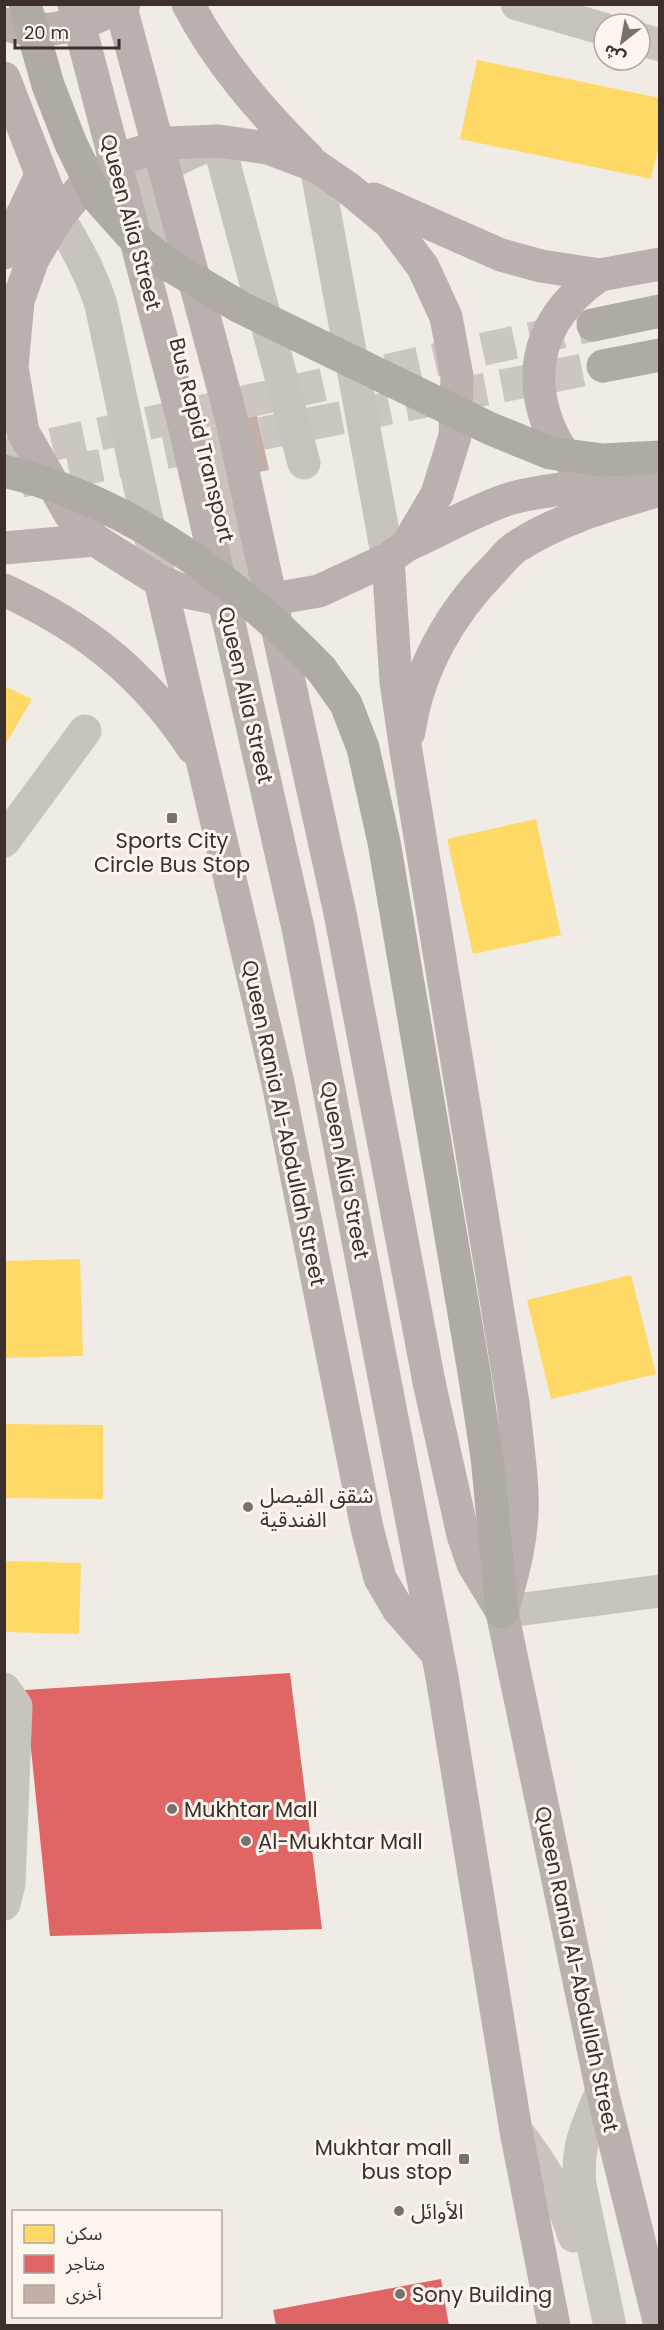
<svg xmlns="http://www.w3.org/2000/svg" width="664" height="2330" viewBox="0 0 664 2330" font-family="Poppins,'Noto Sans Arabic',sans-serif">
<rect width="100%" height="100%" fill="#f0ebe5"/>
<g fill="#ffd966">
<path d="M477,60L660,98V140L651,179L460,139Z"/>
<path d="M4,686L32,699L4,747Z"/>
<path d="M536,819L561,935L473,954L447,839Z"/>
<path d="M80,1259L83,1356L4,1358V1261Z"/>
<path d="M631,1275L656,1374L551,1399L527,1300Z"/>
<path d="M4,1424L103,1425V1499L4,1498Z"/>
<path d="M4,1561L81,1563L79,1634L4,1632Z"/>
</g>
<g fill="#e06666">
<path d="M290,1673L322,1929L50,1936L25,1690Z"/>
<path d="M441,2279L449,2326H276L273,2310Z"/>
</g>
<path fill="#c3afa7" d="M255,406L269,470L235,477L221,413Z"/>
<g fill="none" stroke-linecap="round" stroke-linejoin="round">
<g stroke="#ccc6c0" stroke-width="33" stroke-dasharray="33 16" stroke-linecap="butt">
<path d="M4,455L593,325"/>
<path d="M21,481L603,366"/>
</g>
<g stroke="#c9c3be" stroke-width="33">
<path d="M517,4L604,29"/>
<path d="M640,39L660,45"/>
<path d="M316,166L388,559"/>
<path d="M58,217C76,246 91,273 101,305L160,581"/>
<path d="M151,242C147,227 138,208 142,192C148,167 197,151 218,141L304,463"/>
<path d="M206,452L244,604"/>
<path d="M4,841L85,731"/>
<path d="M502,1612L660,1591"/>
<path d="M4,1689L16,1706L9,1884L4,1904"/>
<path d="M602,2091C587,2127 576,2145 580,2185L610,2326"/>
<path d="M516,2131C542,2163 562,2196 574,2236"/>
</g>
<g stroke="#b8b1ad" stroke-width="33">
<path d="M188,4C219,63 261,111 308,158"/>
<path d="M4,24C46,38 87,24 124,4"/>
<path d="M4,78L58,217"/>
<path d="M218,141L268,148L316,166L348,188L390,223L423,267L446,317L457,376L455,436L437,494L407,545L388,559L319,591L244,604L186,592L160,581L95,540L70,514L23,432L12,367L18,301L33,259L58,217L85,184L125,157L170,143Z"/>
<path d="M374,199L501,255L541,266L600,275L660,264"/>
<path d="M4,253L41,175"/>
<path d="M583,471C564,459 553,439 546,419C526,359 549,310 600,275"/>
<path d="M407,545C442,530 476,509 512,498C554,487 598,486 640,479"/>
<path d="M4,548L95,540"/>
<path d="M388,559L396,682L406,751L513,1403C516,1433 521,1464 522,1494C524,1535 513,1573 502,1612"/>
<path d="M160,581L278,1083L367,1528L380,1578L398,1609L435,1651"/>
<path d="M4,590C86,628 143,673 193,748"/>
<path d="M409,732C418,670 450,613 494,569C501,562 508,552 516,547C560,518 610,505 660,490"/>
<path d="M429,1382L463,1535L473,1564L502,1612L602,2091L660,2325"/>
<path d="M387,1392L442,1677L516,2131L554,2326"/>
</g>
<g stroke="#afaaa4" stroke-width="33">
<path d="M593,325L660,311"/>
<path d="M603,366L660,355"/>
<path d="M321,669L346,704L363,748L384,842L474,1372L487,1457L502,1612"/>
</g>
<g stroke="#b8b1ad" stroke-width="33">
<path d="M74,4L184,424L298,928L387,1392"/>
<path d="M120,4L230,413L340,913L429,1382"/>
</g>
<g stroke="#afaaa4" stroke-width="33">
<path d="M25,4L48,85L71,144L97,197L130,234L164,262L240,307L491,429L550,453L603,460L660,457"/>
<path d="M4,471C129,501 233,578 321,669"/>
</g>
</g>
<g fill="#7a716c" stroke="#fbf5ee" stroke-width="2">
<rect x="166" y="812" width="12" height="12" rx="3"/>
<circle cx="248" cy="1507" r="6"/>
<circle cx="172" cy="1809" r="6"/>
<circle cx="246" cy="1841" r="6"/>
<rect x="458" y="2153" width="12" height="12" rx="3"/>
<circle cx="399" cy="2211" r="6"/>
<circle cx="400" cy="2294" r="6"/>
</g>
<g text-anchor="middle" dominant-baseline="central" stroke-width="6" stroke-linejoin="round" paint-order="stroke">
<g font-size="21" fill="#3b302b" stroke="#fbf5ee">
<text transform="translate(131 222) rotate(75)">Queen Alia Street</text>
<text transform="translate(202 440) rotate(76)">Bus Rapid Transport</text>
<text transform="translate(246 695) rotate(77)">Queen Alia Street</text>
<text transform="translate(284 1123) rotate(78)">Queen Rania Al-Abdullah Street</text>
<text transform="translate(345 1170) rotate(79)">Queen Alia Street</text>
<text transform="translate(577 1969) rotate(78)">Queen Rania Al-Abdullah Street</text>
</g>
<g font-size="21" fill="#3b302b" stroke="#fbf5ee" text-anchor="start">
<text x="172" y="840" text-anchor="middle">Sports City<tspan x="172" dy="24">Circle Bus Stop</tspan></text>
<text x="260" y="1495">شقق الفيصل<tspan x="260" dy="24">الفندقية</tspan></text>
<text x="184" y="1809">Mukhtar Mall</text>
<text x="258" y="1841">ِAl-Mukhtar Mall</text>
<text x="452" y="2147" text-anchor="end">Mukhtar mall<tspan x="452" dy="24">bus stop</tspan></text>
<text x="411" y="2211">الأوائل</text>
<text x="412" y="2294">Sony Building</text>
</g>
</g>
<rect width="664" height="2330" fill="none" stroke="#3b302b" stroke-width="12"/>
<rect x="12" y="2210" width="210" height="108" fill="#fbf5ee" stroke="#aea6a0" stroke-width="1.5"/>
<rect x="24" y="2225" width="30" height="18" fill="#ffd966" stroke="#aea6a0" stroke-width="1.5"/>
<text x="66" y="2240" font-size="18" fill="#3b302b">سكن</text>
<rect x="24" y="2255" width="30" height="18" fill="#e06666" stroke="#aea6a0" stroke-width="1.5"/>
<text x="66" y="2270" font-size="18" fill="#3b302b">متاجر</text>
<rect x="24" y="2285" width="30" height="18" fill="#c3afa7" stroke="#aea6a0" stroke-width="1.5"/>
<text x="66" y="2300" font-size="18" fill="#3b302b">أخرى</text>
<g transform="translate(622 42) rotate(211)"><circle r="28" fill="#fbf5ee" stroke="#aea6a0" stroke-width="1.5"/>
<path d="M0-4.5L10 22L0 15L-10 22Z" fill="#7a716c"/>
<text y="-9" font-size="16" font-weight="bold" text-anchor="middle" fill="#3b302b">ش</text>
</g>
<path d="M15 39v9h104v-9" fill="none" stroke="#3b302b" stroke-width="3"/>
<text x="24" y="39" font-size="18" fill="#3b302b" stroke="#fbf5ee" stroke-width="4.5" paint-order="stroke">20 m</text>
</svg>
